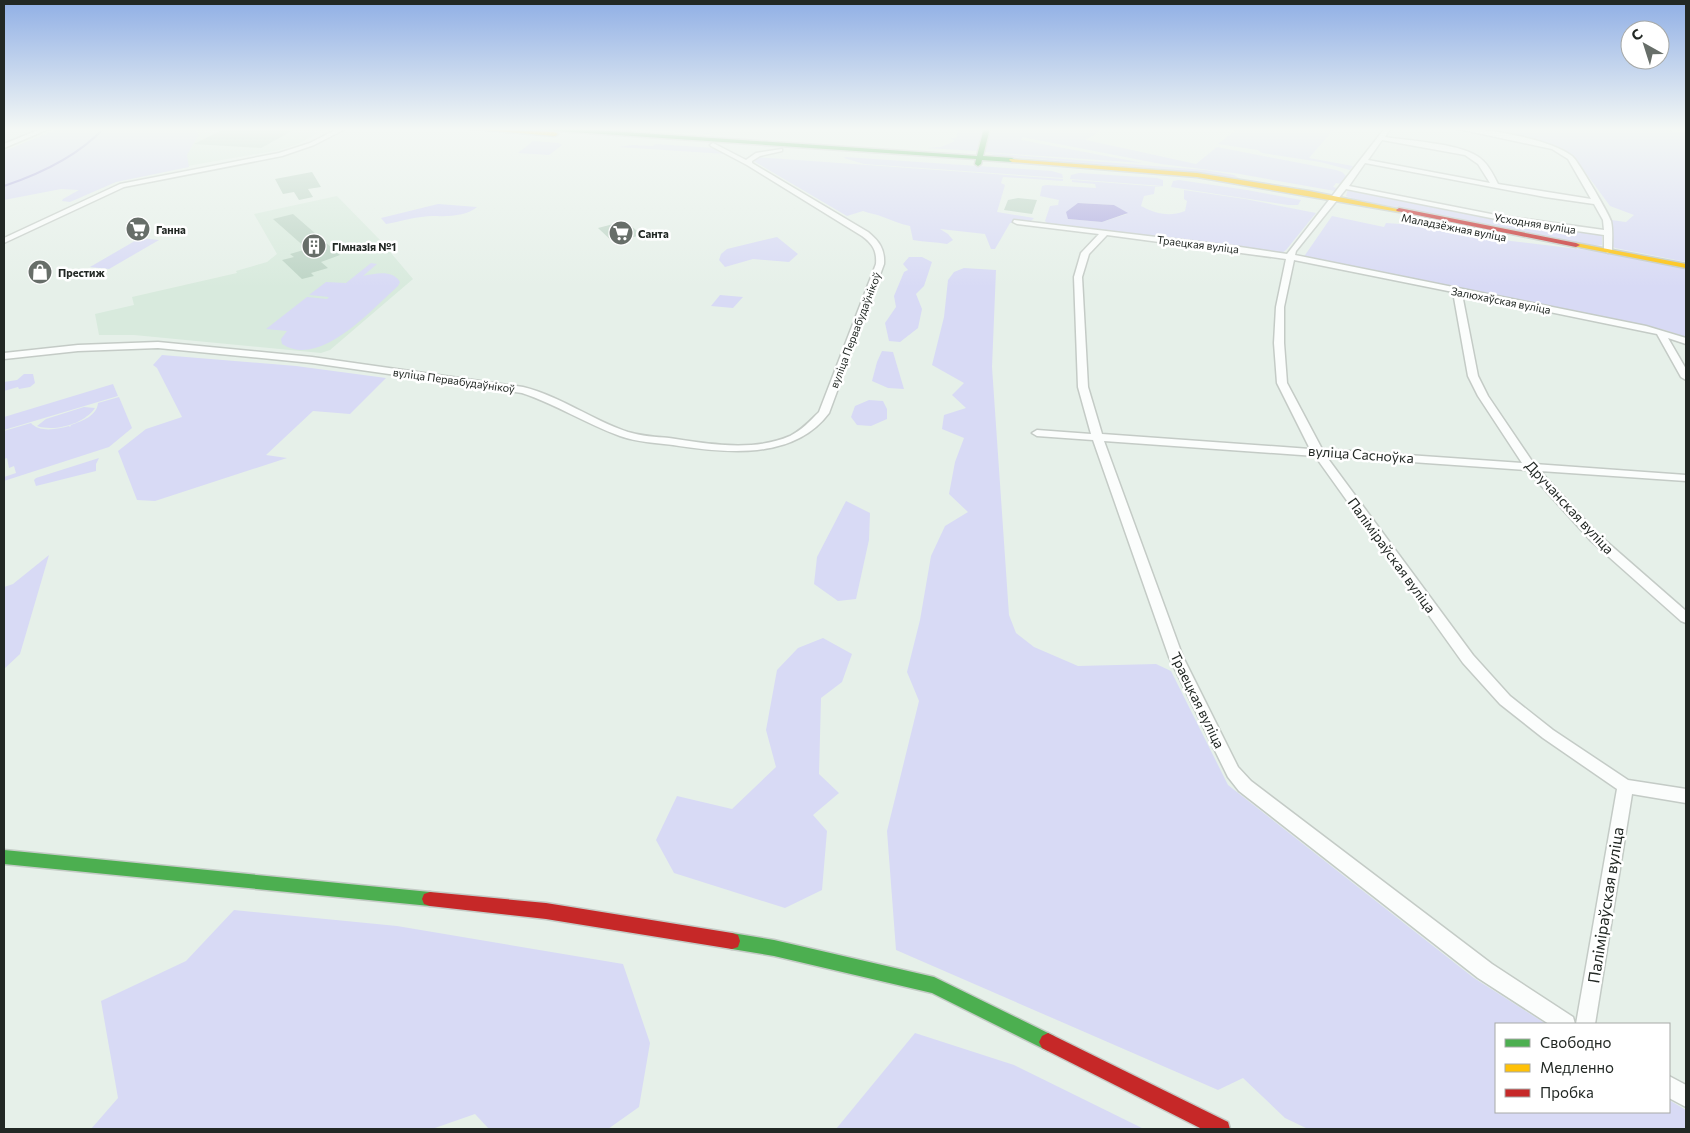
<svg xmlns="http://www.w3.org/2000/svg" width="1690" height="1133" viewBox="0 0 1690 1133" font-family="Commissioner,sans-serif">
<rect width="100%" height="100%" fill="#e6f0e9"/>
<g fill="#d8eadd">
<path d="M194,128H320L326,129L298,144L279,150L159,171L199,134Z"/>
<path d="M337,196L380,240L413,279L330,350L321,353L134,335H99L95,314L134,305L132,297L237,273L236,271L267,262L277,254L254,214Z"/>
</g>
<g fill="#d8daf5" fill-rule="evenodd">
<path d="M61,128H194L199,134L187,155L189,167L116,182L70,202L62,201L63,199L79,190L61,189L4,200V151Z"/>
<path d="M616,128H715L709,134Z"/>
<path d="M959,128H983L977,151L927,148L941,147L955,141L950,138H956Z"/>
<path d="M992,128H1104L1086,140L1196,164L1217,147L1336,170L1342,172L1346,176L1341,184L1336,183L1333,187L1337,188L1335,191L1234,173L1161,164L1022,137L1021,140L1143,163L985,152Z"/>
<path d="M1238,128H1335L1309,158L1353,166L1350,170L1320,162L1262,153L1258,150L1218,144Z"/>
<path d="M1463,128H1652L1686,133V262L1615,248L1612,246L1613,235L1611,220L1626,222L1634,215L1610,206L1574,157L1554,147L1513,136Z"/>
<path d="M533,141L559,143L562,145L549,155L518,153Z"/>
<path d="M655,144L715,148L726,154L618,147L632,145L653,146Z"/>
<path d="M988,153L1205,170L1234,175L1239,178L1162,169L996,156Z"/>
<path d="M755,157L1063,179V181L1003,177L1001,183L1005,185L997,212L1034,218L1030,222L1015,220L1014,223H1010L995,249H991L985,234L940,229L948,234L953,240L947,244C935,242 925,242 913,240L910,226C900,224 892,220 883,217C877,214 870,214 863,211L847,216L752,160Z"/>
<path d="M845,157L1052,171L1062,174L1063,178L864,164L844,158Z"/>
<path d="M1079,173L1157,178L1163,180V186L1070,179L1071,175Z"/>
<path d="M1072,180L1164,187H1155L1154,194L1144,196L1141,206C1156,214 1169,217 1185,211L1187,201L1184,199V190L1245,199L1316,213L1286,250L1282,253L1047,223L1045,221L1050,206L1058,205L1059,200L1040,196L1042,186L1046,185L1096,188L1095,184L1072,182ZM1079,203L1114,205L1127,214L1102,222L1068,219Z"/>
<path d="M1179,180L1247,190L1301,200L1298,205H1288L1171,187L1173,181Z"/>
<path d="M1348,189L1497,219L1596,233L1602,236V245L1595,246L1354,199L1346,196Z"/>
<path d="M438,204L477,207C469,215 448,217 437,216C421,215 402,221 386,224L381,218Z"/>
<path d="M1332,216L1384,227L1386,223L1415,225L1454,234L1455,231L1511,241L1595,251L1686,268V337L1665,330L1303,258Z"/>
<path d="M777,237L798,254L789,262L753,259L725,267L719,260L721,254L727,249Z"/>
<path d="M140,238L159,240L109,269L90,267Z"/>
<path d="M909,257H922L932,262L924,286L916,294L922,309L918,328L900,342L889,341L885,323L896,307L894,296L904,272L908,270L903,264Z"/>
<path d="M371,263L377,264L363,276C375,274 392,269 400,282L398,286C372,309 320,369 282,344L281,339L287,331L266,329L307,297L327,299L329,297L309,295L326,282L346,283Z"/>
<path d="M964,268L996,270L992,367L1009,615L1016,633L1034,647L1078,666L1156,664L1171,671L1228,785L1474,978L1546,1024H1496V1112H1669V1100L1686,1110V1129H1308L1285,1118L1243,1078L1218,1090L896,950L887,831L919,701L907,672L920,620L931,556L945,526L968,512L949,494L955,462L964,438L942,429L944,415L966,408L952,395L964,383L932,365L944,317L948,280L954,272Z"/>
<path d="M720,295L743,297L733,308L711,306Z"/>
<path d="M882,351L893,352L904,389L888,388L872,381L877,362Z"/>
<path d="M162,355L296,366L386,378L350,414L313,411L266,455L287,458L155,501L137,500L118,451L146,429L182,417L157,368L153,365Z"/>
<path d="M24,374H33L35,383L30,387L19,389L18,387L4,391V382L17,380Z"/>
<path d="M113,384L118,396L4,430V417Z"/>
<path d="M119,397L132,428L109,447L4,481V477L16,473L14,466L9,468L7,458L4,459V431L31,423C40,433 58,429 69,426L70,427L71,425C82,421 97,416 98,403Z"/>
<path d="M869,400L883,401L887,409V419L871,426L857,425L851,417L855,406Z"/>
<path d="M84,407L95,408C84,424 55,432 37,426L46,419Z"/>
<path d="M99,458L96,464V471L36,486L34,480L36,478Z"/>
<path d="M846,501L870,513L869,540L856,599L838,601L814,584L817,557Z"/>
<path d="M49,555L20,654L4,669V587L13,584Z"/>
<path d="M823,638L852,654L842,682L821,698L819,774L839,793L813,815L827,831L822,890L785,908L674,873L656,840L677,796L732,809L776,767L766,730L777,670L798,648Z"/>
<path d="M234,910L397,926L623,964L650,1043L639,1107L608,1129H489L475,1114L432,1129H91L118,1098L101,1001L186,961Z"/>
<path d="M915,1033L1014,1065L1144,1129H836Z"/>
</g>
<path fill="#ada8e1" d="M1078,203L1114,205L1128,213L1102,222L1068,219L1066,212Z"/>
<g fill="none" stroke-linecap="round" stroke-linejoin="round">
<path stroke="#ada8e1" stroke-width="2" d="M4,186C40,174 78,156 104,128"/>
</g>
<g fill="#bdd4c5">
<path d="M226,128H246L292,131L261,148L194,144Z"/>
<path d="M312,172L321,187L308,189L313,197L299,200L294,192L283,194L275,179Z"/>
<path d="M1018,198L1037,200L1032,214L1004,210L1008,200Z"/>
<path d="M293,214L340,255L321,262L328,268L311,273L314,276L302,279L282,260L294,257L290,254L307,249L273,219Z"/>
<path d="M625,221L642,235L613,242L598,228Z"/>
</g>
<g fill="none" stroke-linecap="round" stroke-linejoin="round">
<defs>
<g id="street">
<path d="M43,128H51L4,148V144Z"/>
<path d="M339,128H347L314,145L282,156L124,187L4,243V238L120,184L279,153L310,143Z"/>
<path d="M1385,128H1391L1385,137C1410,141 1456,143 1477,156C1487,162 1493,174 1498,184L1591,199L1568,159L1552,149L1454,128C1483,128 1549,138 1572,156C1577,159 1609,214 1611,221C1613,230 1612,241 1612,251L1608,253L1604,251V235L1496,219L1346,189L1296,251L1295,255L1646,326L1686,338V344L1668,338L1686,369V380L1681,377L1657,334L1462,294L1478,376L1488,396L1534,464L1686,475V481L1540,471L1599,535L1686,611V623L1681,621L1591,541L1527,470L1326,456L1473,655L1510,696L1553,730L1628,780L1686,789V803L1632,794L1595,1024H1576L1617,789L1543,738L1500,704L1463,663L1315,456L1104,441L1183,657L1238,767L1251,781L1492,964L1573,1017L1575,1024H1549L1478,978L1239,791L1228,777L1169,657L1093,440L1037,436L1032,433L1037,430L1091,434L1078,387L1074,277L1081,253L1099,234L1017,224L1013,222L1014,220L1240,247L1287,254ZM1382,140L1465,155L1478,164L1490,183L1368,160ZM1365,163L1545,197L1594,204L1603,220L1604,230L1496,215L1349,186ZM1107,235L1286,259L1276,307L1274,343L1277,383L1310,449L1102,434L1088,387L1082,277L1089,254ZM1294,260L1453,292L1468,376L1478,396L1522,463L1322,449L1287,383L1284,343V307Z"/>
<path d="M713,143L746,160L756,153L782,149V151L760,156L752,161V163L868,232C879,241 885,249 884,264L829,413C793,461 725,453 673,445C655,443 637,442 620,436C586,424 556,404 522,393L312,363L158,348L78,351L4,359V353L78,345L158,342L312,357L523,387C560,396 592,420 628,432C641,436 656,437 669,438C708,444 753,452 790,436C802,430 810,421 819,412L876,264C877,251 873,244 862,236L747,165L711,146L710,145Z"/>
<path d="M1669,1076L1686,1085V1107L1669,1098Z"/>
</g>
<g id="fast">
<path d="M539,128H567L977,156L984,128H990L983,156L1012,158L1015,160L1012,162L982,160L981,164L978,166L975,164L976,159L542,130Z"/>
<path d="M4,850L430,892L436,894L438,899L436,904L430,906L4,864Z"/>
<path d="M732,933L774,940L934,977L1054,1036L1057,1042L1054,1048L1048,1051L932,993L774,956L732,949L726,947L724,941L726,935Z"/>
</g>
<g id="slow">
<path d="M462,128L555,132L558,134L555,136Z"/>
<path d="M1010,159L1197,173L1309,191L1402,210L1399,212L1197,177L1012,162L1009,160Z"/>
<path d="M1576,243L1686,264V268L1574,246V244Z"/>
</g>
<g id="jam">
<path d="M1399,208L1576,243L1580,245L1576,247L1397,211L1396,210Z"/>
<path d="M430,892L546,903L732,933L738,935L740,941L738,947L732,949L546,919L430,906L424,904L422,899L424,894Z"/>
<path d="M1048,1033L1228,1122L1230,1129H1202L1042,1048L1039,1042L1042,1036Z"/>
</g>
</defs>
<use href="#street" stroke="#c4cbc6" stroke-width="3"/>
<use href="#fast" stroke="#c4cbc6" stroke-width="3"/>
<use href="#slow" stroke="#c4cbc6" stroke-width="3"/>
<use href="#jam" stroke="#c4cbc6" stroke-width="3"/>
<use href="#street" fill="#fbfdfc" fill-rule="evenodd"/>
<use href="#fast" fill="#4caf50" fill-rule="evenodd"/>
<use href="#slow" fill="#ffc107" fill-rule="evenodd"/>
<use href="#jam" fill="#c62828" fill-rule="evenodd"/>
</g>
<linearGradient id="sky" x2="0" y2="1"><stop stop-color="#90afe5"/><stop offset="0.45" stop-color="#f4f8f5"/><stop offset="1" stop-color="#f4f8f5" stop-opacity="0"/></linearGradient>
<rect width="1690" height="287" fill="url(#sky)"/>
<defs>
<symbol id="supermarket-disc" viewBox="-11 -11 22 22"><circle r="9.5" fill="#676e69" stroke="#fff"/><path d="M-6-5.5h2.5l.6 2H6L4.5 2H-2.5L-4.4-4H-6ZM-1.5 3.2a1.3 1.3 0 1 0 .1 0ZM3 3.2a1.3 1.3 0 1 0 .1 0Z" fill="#fff"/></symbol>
<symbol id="building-disc" viewBox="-11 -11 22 22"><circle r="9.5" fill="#676e69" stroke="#fff"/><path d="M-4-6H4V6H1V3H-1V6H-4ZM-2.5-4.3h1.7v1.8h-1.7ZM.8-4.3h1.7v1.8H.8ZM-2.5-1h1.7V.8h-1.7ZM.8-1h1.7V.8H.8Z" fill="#fff"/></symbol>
<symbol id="shop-disc" viewBox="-11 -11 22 22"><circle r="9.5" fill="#676e69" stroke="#fff"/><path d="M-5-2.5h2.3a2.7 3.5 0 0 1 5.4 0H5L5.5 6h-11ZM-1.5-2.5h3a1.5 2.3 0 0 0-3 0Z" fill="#fff"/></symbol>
</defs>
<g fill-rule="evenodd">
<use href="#supermarket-disc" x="124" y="215" width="28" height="28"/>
<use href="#supermarket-disc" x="607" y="219" width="28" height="28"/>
<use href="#building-disc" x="300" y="232" width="28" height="28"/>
<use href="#shop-disc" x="26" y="258" width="28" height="28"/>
</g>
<g text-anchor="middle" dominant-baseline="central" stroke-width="5" stroke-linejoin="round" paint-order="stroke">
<g font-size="11" fill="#222824" stroke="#fff">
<text transform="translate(1535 223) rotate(9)">Усходняя вуліца</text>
<text transform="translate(1454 227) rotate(11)">Маладзёжная вуліца</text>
<text transform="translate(1198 244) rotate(7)">Траецкая вуліца</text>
<text transform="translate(1501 300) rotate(11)">Залюхаўская вуліца</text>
<text transform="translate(855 330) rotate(-69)">вуліца Первабудаўнікоў</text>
<text transform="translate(454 380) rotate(8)">вуліца Первабудаўнікоў</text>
</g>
<g font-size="11" font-weight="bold" fill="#222824" stroke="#fff" text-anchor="start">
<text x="156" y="229">Ганна</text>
<text x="638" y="233">Санта</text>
<text x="332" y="246">Гімназія №1</text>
<text x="58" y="272">Престиж</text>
</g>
<g font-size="14" fill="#222824" stroke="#fff">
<text transform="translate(1361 454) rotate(4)">вуліца Сасноўка</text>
<text transform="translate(1570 507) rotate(47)">Дручанская вуліца</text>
<text transform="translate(1392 555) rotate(54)">Паліміраўская вуліца</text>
<text transform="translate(1198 700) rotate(64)">Траецкая вуліца</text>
</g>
<g font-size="16" fill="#222824" stroke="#fff">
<text transform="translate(1605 905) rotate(-81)">Паліміраўская вуліца</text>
</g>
</g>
<rect width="1690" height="1133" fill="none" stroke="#222824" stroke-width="10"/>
<rect x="1495" y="1023" width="175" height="90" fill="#ffffff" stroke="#a7a9a7"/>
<rect x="1505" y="1039" width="25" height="8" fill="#4caf50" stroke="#a7a9a7"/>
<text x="1540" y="1048" font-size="15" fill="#222824">Свободно</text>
<rect x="1505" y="1064" width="25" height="8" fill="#ffc107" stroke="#a7a9a7"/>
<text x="1540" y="1073" font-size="15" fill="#222824">Медленно</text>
<rect x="1505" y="1089" width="25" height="8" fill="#c62828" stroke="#a7a9a7"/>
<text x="1540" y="1098" font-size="15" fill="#222824">Пробка</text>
<g transform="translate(1645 45) rotate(321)"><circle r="24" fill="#ffffff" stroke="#a7a9a7"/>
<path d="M0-4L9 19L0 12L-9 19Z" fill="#676e69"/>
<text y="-8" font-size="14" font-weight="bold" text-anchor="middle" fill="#222824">С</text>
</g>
</svg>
